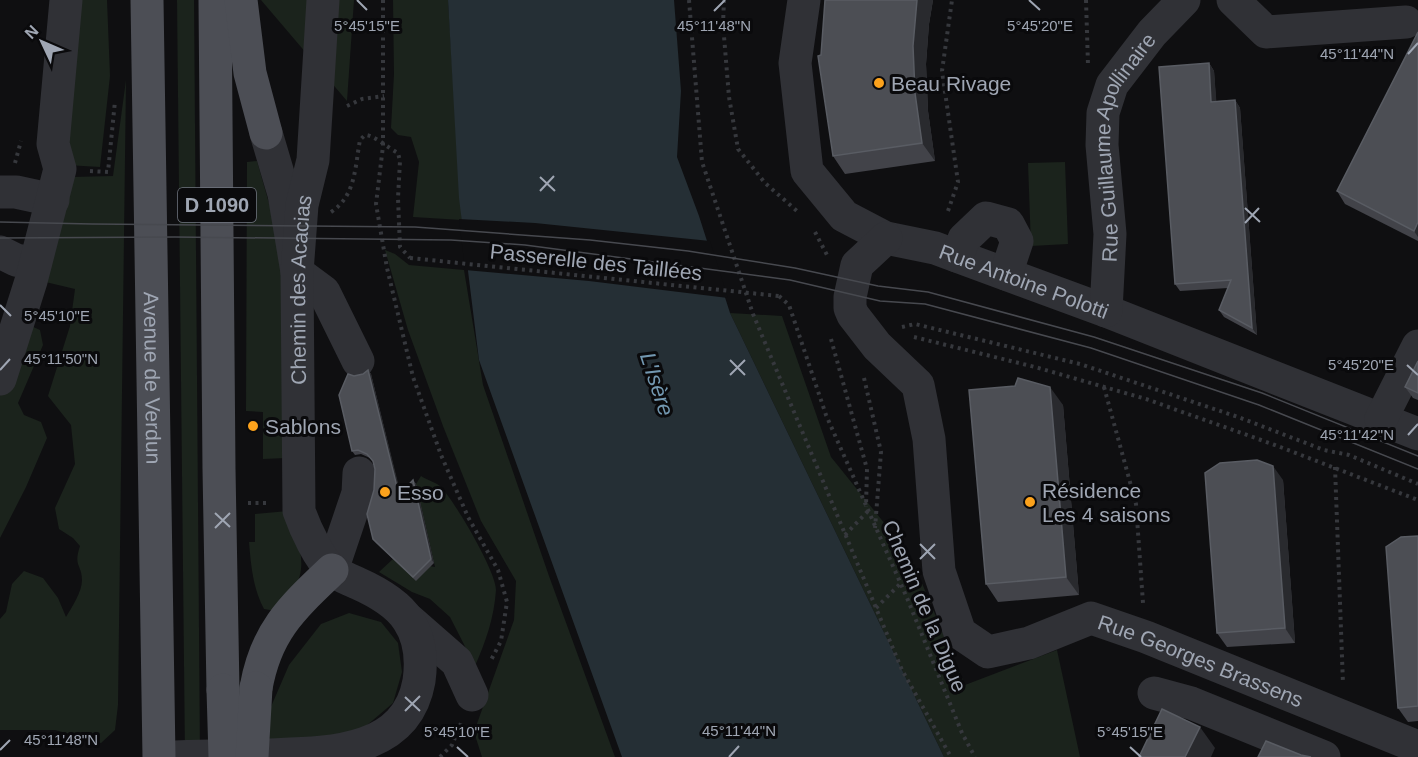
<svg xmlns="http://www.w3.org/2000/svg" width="1418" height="757" viewBox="0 0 1418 757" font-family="Helvetica,sans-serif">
<rect width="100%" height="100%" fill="#0f0f11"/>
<g fill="#1b231c">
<path d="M81,0H107L110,76L100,167L66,165Z"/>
<path d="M177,0H194L200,757H185Z"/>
<path d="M261,0H354L347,101Z"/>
<path d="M393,0H448L462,220L413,217L419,162L411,137L398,135L391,128L394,74Z"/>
<path d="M126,80L118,705L115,730L101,743L55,730H0V619L6,612L12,584L24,571L43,578L58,598L66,617C72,607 82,592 82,580C82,564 73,567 80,546L73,538L59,529L55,508L75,464L71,425L48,396L70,326L75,289L37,280L72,177L113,176Z"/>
<path d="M257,161L282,249L286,458L263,459V412L246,411L247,162Z"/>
<path d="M1065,162L1068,244L1031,246L1028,163Z"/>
<path d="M385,250L395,254L409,265L464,270L483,385L549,576L615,757H482L474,732L514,620L516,581L481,521L443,426L408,330Z"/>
<path d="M730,313L782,316L831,457L910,555L965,685L1057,650L1080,757H944Z"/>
<path d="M29,325L40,330L43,345L18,403L24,415L41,422L47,438L26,487L0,538V395Z"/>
<path d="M421,476C427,480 436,482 441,487C455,502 496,571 496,590C494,618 486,641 475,666L450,617L430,599L412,592L379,572L393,559L435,567L416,484Z"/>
<path d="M288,511C296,536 310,564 294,589C289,597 282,604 276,611L264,609C253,588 251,566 249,542H255V514Z"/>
<path d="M349,613L381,622L398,643L402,672L393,703L366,726L324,742L269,744L270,709L289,665L321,624Z"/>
</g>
<path fill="#252f35" d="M448,0H674L681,91L677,157L699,216L730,313L944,757H622L479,360L459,198Z"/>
<path fill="#0f0f11" d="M459,219L535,223L710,241L728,298L589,281L465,270Z"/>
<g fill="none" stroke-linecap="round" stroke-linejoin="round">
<g stroke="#36383d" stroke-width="4" stroke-dasharray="3 4.5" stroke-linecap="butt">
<path d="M383,0V146L376,204L387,268L413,377L441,455L468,517L498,570L507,602L501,641L490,662"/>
<path d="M689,0L702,162L753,314L902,670L951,757"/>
<path d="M724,0L723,24L729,97L738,149L765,183L797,211"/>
<path d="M1086,0L1088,65"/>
<path d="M347,106L362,99L384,96"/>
<path d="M15,163L21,141"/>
<path d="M90,171L108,172L115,101"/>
<path d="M948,211L958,182L942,71L952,0"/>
<path d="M331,212C356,196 355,166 360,140L365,135C374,135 388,148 398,153L400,161L398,198L400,247L410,258"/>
<path d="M815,232L827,255"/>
<path d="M779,296L789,305L826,415L907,598L962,733L975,757"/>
<path d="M902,327L915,324L1080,364L1238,417L1324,450L1349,455L1418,484"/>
<path d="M914,337L1035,367L1146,399L1275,445L1418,500"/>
<path d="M831,339L867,469L866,507"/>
<path d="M864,378L881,452L875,528"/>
<path d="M1104,387L1136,504L1143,603"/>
<path d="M1335,467L1343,684"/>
<path d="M248,503H268"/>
<path d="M845,535L868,511"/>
<path d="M876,608L900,584"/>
<path d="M440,757L452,745L461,723"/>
</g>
<g stroke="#303136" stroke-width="33">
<path id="s1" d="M804,0L795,63L807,171L844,216L886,238L935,248L1106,311L1418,434"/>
<path d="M1233,0L1266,32L1406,22"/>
<path d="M266,133L284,194L297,272L324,292L358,361"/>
<path d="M0,192H16L53,200"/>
<path id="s2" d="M886,238L857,265L850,297V308L853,315L877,346L918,385L929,439L939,571L960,633L988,652L1029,643L1091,618L1146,637L1418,747"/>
<path d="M0,252L16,260L35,264"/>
<path d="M957,256L964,239L986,218L1008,224L1017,241L1006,274"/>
<path id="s3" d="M1106,311L1110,234L1102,145L1103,113L1112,85L1152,33L1184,0"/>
<path d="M0,379L31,281L60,169L53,144L66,0"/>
<path d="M1381,419L1418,346"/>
<path d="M332,570L358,493L359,473"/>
<path d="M409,620L457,662L472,695"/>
<path d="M1154,693L1191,703L1324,757"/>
<path id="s4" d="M175,757C205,756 236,755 266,755C325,753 406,755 419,681C422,660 420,638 408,620C397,603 375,591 357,583C349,579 339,576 332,570C319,559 305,528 299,511L297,272L302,205L313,160L323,0"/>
</g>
<g stroke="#4c4e55" stroke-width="33">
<path id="s5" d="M147,0L159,757"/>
<path d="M215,0L219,469L223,690"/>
<path d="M241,0L250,73L266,133"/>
<path d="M256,688C266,631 292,608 332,570"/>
</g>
<g stroke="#47494f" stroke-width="1.5">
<path d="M0,222L92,224L415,227L590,240L688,251L795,268L878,286L928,292L1094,337L1262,393L1418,456"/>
<path d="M0,238L175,237L451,240L525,245L790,280L880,301L925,304L1091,348L1259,405L1418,469"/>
</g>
<path stroke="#36383d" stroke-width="4" stroke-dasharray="3 4.5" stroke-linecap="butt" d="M410,258L779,296"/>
<g stroke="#4c4e55" stroke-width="33">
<path d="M223,690L225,757"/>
<path d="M252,757L256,688"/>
</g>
</g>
<g fill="#424349">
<path d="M825,0H933L929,24L926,64L928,111L935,161L845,174L833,156L821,55Z"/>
<path d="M1418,32V241L1345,204L1337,191Z"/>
<path d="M1209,63L1214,71L1216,101L1235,100L1240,108L1257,335L1224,317L1219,310L1228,288L1180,291L1175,284Z"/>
<path d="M1418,361V400L1413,398L1405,387Z"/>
<path d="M368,370L371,374L400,493L413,480L416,484L434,563L416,581L376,543L373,539L375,469L373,462L370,458L361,454L355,455L352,451L354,376L363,374Z"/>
<path d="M1015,386L1063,405L1079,595L998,602L986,584Z"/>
<path d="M1283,480L1295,643L1227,647L1217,633Z"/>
<path d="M1418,536V721L1408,722L1398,708Z"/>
</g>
<g fill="#292a2e">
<path d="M917,0H933L929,24L926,64L928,111L935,161L922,143L915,93L913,46Z"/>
<path d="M1209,63L1214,71L1217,109L1211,102Z"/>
<path d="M1235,100L1240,108L1257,335L1252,328Z"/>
<path d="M1418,222V237L1414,231Z"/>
<path d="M368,370L371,374L402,499L399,495Z"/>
<path d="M1050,387L1063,405L1079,595L1066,577Z"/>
<path d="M1273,466L1283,480L1295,643L1285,628Z"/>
<path d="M413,480L416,484L434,563L431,559Z"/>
<path d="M1200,727L1215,748L1211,757H1185Z"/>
</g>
<g fill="#4c4e54" stroke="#595c63" stroke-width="1.5">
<path d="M825,0H917L913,46L915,93L922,143L833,156L818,56L821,55Z"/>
<path d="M1418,32V222L1414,231L1337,191Z"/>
<path d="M1209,63L1211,102L1235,100L1252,328L1219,310L1231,280L1175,284L1159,67Z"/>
<path d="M1418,361V393L1405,387Z"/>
<path d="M368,370L399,495L413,480L431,559L413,577L373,539L367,514L374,490L375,469L373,461L367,454L358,450L352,451L339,395L348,374L354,376L363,374Z"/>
<path d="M1018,378L1050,387L1066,577L986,584L969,390L1015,386Z"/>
<path d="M1257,460L1273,466L1285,628L1217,633L1205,473L1220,463Z"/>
<path d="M1418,536V706L1398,708L1386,547L1401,537Z"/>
<path d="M1162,709L1200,727L1185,757H1139Z"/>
<path d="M1266,741L1301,755L1311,757H1258Z"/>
</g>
<path fill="none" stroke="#9fa6b3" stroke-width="2" d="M357,0L367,10M1029,0L1040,10M714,11L725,0M1408,54L1418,43M540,177L555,191M540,191L554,176M1245,208L1260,222M1245,223L1259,208M0,305L11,316M730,360L745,375M1407,365L1418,375M0,370L10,359M730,375L745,360M1408,435L1418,424M215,513L230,527M215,528L230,513M920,544L935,559M920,559L935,544M405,697L420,711M405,711L420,696M457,747L468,757M1130,747L1141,757M0,750L10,740M729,757L739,746"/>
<g fill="#fca21c" stroke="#0a0a0c" stroke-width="2">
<circle cx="879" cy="83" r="6"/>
<circle cx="253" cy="426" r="6"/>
<circle cx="385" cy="492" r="6"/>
<circle cx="1030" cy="502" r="6"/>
</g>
<g text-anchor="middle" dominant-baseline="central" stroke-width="6" stroke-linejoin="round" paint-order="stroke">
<rect fill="#0a0a0c" stroke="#727781" stroke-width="1.5" x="178" y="188" width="78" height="34" rx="4.5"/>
<g font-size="20" font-weight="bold" fill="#9fa6b3">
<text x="217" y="205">D 1090</text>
</g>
<g font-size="21" fill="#9fa6b3" stroke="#0a0a0c" text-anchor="start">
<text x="891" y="83">Beau Rivage</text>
<text x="265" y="426">Sablons</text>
<text x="1042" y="490">Résidence<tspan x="1042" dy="24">Les 4 saisons</tspan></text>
<text x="397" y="492">Esso</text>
</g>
<g font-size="21" fill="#9fa6b3" stroke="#0a0a0c">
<text stroke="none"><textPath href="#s3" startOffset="170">Rue Guillaume Apollinaire</textPath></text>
<text transform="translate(596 262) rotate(6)">Passerelle des Taillées</text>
<text stroke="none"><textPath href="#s1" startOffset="423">Rue Antoine Polotti</textPath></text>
<text stroke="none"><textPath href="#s4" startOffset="723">Chemin des Acacias</textPath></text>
<text stroke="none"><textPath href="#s5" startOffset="378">Avenue de Verdun</textPath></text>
<text transform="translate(925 606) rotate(67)">Chemin de la Digue</text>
<text stroke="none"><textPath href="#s2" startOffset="700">Rue Georges Brassens</textPath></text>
</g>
<g font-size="22" font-style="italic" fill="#7398b1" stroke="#0a0a0c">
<text transform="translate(657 384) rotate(72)">L'Isère</text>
</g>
</g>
<g font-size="15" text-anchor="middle" fill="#9fa6b3" stroke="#0a0a0c" stroke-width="6" stroke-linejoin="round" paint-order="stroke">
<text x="367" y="31">5°45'15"E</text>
<text x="1040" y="31">5°45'20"E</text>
<text x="714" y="31">45°11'48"N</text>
<text x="1357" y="59">45°11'44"N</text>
<text x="57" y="321">5°45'10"E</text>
<text x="61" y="364">45°11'50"N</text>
<text x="1361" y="370">5°45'20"E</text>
<text x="1357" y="440">45°11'42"N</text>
<text x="739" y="736">45°11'44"N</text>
<text x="457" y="737">5°45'10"E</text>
<text x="1130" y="737">5°45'15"E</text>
<text x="61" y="745">45°11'48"N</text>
</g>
<g transform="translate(42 42) rotate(314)" stroke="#0a0a0c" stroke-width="4.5" paint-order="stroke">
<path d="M0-4.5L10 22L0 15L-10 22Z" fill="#9fa6b3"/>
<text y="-9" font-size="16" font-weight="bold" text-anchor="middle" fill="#9fa6b3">N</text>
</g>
</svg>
